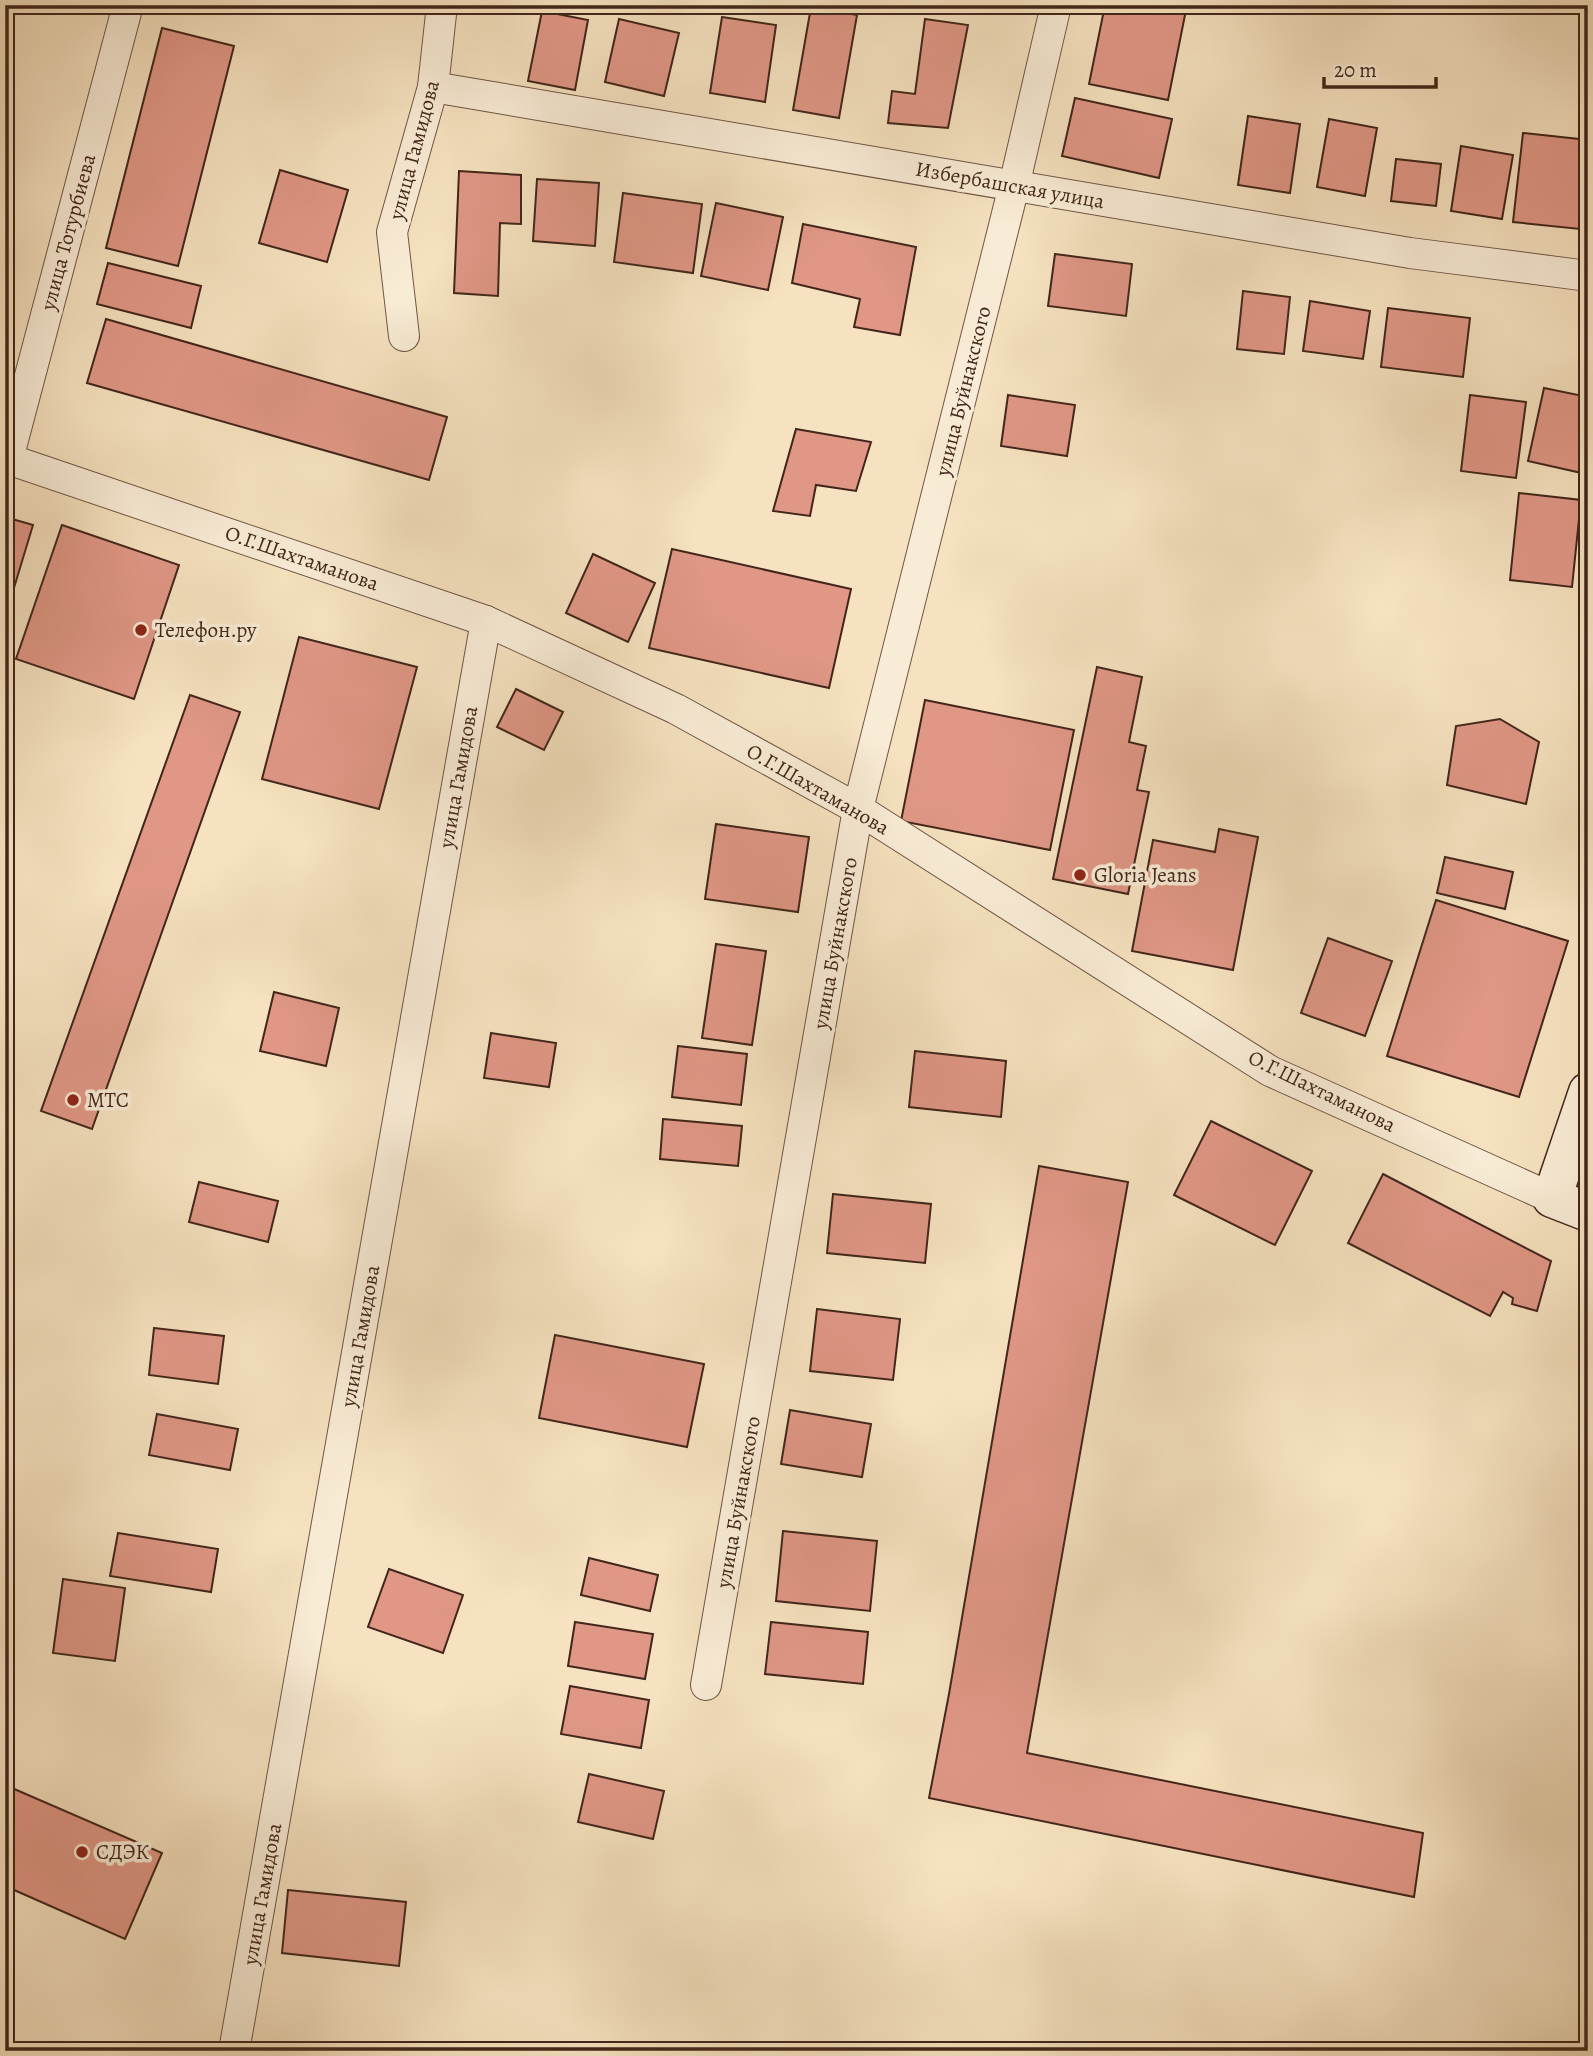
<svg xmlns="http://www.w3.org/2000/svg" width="1593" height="2056" viewBox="0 0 1593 2056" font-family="Alegreya,serif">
<rect width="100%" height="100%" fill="#f6e2c0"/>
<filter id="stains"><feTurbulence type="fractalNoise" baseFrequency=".00286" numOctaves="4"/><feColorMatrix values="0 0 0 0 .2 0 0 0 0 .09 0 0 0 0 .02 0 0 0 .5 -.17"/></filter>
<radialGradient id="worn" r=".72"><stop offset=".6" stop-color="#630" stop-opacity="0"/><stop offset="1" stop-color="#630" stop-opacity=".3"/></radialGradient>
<g fill="#e09786" stroke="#42261a" stroke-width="2">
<path d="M1105,5H1187L1168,100L1089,84Z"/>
<path d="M811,7L857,15L839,118L793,110Z"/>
<path d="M542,11L588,20L575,90L528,81Z"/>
<path d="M722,17L776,25L765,102L710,93Z"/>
<path d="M619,19L679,33L664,96L605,82Z"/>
<path d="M925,19L968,25L948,128L888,123L892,91L915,94Z"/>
<path d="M162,28L234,46L178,266L106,248Z"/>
<path d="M1075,98L1172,119L1159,178L1062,156Z"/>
<path d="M1248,116L1300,124L1290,193L1238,185Z"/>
<path d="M1329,119L1377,128L1365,196L1317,187Z"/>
<path d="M1523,133L1588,140V161L1580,229L1513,222Z"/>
<path d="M1461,146L1513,155L1502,219L1451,211Z"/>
<path d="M1396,159L1441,164L1436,206L1391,201Z"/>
<path d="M280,170L348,190L327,262L259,243Z"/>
<path d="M459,171L521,175V224L500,223L498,296L454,293Z"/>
<path d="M537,179L599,183L595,246L533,241Z"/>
<path d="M623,193L702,204L693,273L614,262Z"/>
<path d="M716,203L783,217L768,290L701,276Z"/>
<path d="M803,224L916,247L900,335L854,327L860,299L792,283Z"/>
<path d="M1055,254L1132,264L1126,316L1048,306Z"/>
<path d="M108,263L201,286L191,328L97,304Z"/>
<path d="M1243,291L1290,297L1284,354L1237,349Z"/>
<path d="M1310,301L1370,311L1363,359L1303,351Z"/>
<path d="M1388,308L1470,318L1463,377L1381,367Z"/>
<path d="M106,319L447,417L429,480L87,383Z"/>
<path d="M1544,388L1588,397V463L1586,474L1528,461Z"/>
<path d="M1008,395L1075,405L1067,456L1001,446Z"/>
<path d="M1470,395L1526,402L1516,478L1461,471Z"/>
<path d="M796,429L871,442L856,491L816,485L810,516L773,511Z"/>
<path d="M1519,493L1581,500L1572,587L1510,580Z"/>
<path d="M5,517L33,525L7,611H5Z"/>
<path d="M62,525L179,565L134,699L16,659Z"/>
<path d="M672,549L851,589L829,688L649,648Z"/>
<path d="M593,554L655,583L628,642L566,613Z"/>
<path d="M299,637L417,667L379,809L262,779Z"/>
<path d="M1097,667L1142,677L1129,742L1146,746L1137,790L1149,792L1128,894L1053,879Z"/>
<path d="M516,689L563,712L544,750L497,727Z"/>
<path d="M190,695L240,712L92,1129L41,1111Z"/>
<path d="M925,700L1074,730L1050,850L901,821Z"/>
<path d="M1500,719L1539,742L1526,804L1447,785L1456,726Z"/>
<path d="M716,824L809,837L798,912L705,899Z"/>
<path d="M1219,829L1258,837L1233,970L1132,951L1153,840L1215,852Z"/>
<path d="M1445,857L1513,872L1505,909L1437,893Z"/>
<path d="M1436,900L1568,941L1519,1097L1387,1056Z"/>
<path d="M1328,938L1392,961L1365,1036L1301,1013Z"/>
<path d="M716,944L766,951L752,1045L702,1038Z"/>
<path d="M274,992L339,1008L326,1066L260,1051Z"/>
<path d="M491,1033L556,1043L549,1087L484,1078Z"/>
<path d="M678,1046L747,1054L741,1105L672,1097Z"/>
<path d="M915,1051L1006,1061L1001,1117L909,1107Z"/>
<path d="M663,1119L742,1126L738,1166L660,1159Z"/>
<path d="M1211,1121L1312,1171L1275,1245L1174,1195Z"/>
<path d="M1039,1166L1128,1182L1027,1753L1423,1833L1414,1897L929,1798L949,1694Z"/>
<path d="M1383,1174L1551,1261L1537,1311L1512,1304L1513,1298L1503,1292L1490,1316L1348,1243Z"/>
<path d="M199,1182L278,1201L268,1242L189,1222Z"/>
<path d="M833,1194L931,1204L925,1263L827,1253Z"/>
<path d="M817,1309L900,1319L893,1380L810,1371Z"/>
<path d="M154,1328L224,1336L218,1384L149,1375Z"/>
<path d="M555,1335L704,1364L687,1447L539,1418Z"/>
<path d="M790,1410L871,1424L862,1477L781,1464Z"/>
<path d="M157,1414L238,1429L230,1470L149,1455Z"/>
<path d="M783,1531L877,1541L870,1611L776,1601Z"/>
<path d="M118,1533L218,1549L211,1592L110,1576Z"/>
<path d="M589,1558L658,1575L650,1611L581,1595Z"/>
<path d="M389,1569L463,1595L443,1653L368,1627Z"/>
<path d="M63,1579L125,1588L115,1661L53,1653Z"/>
<path d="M575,1622L653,1634L645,1679L568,1666Z"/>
<path d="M771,1622L868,1632L863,1684L765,1674Z"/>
<path d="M570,1686L649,1700L641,1748L561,1734Z"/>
<path d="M589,1774L664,1791L653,1839L578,1822Z"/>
<path d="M5,1785L162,1853L125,1939L5,1886Z"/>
<path d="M288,1890L406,1902L399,1966L282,1953Z"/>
</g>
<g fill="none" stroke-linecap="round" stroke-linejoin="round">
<defs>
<g id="street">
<path d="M433,87L1410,253L1588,276"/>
<path d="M404,336L392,232L433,87L442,5"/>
<path d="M5,458L486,621L676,709L858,809L1270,1071L1552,1198"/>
<path d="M8,459L128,5"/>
<path d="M706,1685L858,809L1014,186L1056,5"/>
<path d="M234,2051L486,621"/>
</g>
<path id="secondary" d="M1588,1092L1552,1198L1588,1212"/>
</defs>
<use href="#street" stroke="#6f5544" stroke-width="32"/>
<use href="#secondary" stroke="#42261a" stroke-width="41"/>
<use href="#street" stroke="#f9ecd6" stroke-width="30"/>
<use href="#secondary" stroke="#f9ecd6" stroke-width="38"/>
</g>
<g fill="#8f2418" stroke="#f9ecd6" stroke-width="2.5">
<circle cx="141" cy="630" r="7"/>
<circle cx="1080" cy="875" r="7"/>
<circle cx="73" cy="1100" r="7"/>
<circle cx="82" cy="1852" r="7"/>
</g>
<g text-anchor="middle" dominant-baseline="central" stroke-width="7" stroke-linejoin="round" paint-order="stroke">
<g font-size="21" fill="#42261a" stroke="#f9ecd6">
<text transform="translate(414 150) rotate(-75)">улица Гамидова</text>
<text transform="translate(1010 185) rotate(10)">Избербашская улица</text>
<text transform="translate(68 232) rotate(-75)">улица Тотурбиева</text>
<text transform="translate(963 391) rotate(-76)">улица Буйнакского</text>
<text transform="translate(302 558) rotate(19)">О.Г.Шахтаманова</text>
<text transform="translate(458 777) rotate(-80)">улица Гамидова</text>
<text transform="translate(818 789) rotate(30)">О.Г.Шахтаманова</text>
<text transform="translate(835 943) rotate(-80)">улица Буйнакского</text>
<text transform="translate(1322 1091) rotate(26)">О.Г.Шахтаманова</text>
<text transform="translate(360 1336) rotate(-80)">улица Гамидова</text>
<text transform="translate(738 1502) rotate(-80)">улица Буйнакского</text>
<text transform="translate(262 1894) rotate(-80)">улица Гамидова</text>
</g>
<g font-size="21" fill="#42261a" stroke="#f9ecd6" text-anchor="start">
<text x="155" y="630">Телефон.ру</text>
<text x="1094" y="875">Gloria Jeans</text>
<text x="87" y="1100">МТС</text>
<text x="96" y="1852">СДЭК</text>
</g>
</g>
<rect width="1593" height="2056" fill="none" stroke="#f6e2c0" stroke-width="28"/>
<rect x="7" y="7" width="1579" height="2042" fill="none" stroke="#42261a" stroke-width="3.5"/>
<rect x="14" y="14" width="1565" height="2028" fill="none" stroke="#42261a" stroke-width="2"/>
<path d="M1324 77v10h112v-10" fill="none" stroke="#42261a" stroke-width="3.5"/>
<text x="1334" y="77" font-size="21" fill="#42261a" stroke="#f9ecd6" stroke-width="5" paint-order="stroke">20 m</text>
<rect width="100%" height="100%" filter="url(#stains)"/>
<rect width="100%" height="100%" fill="url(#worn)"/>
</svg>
